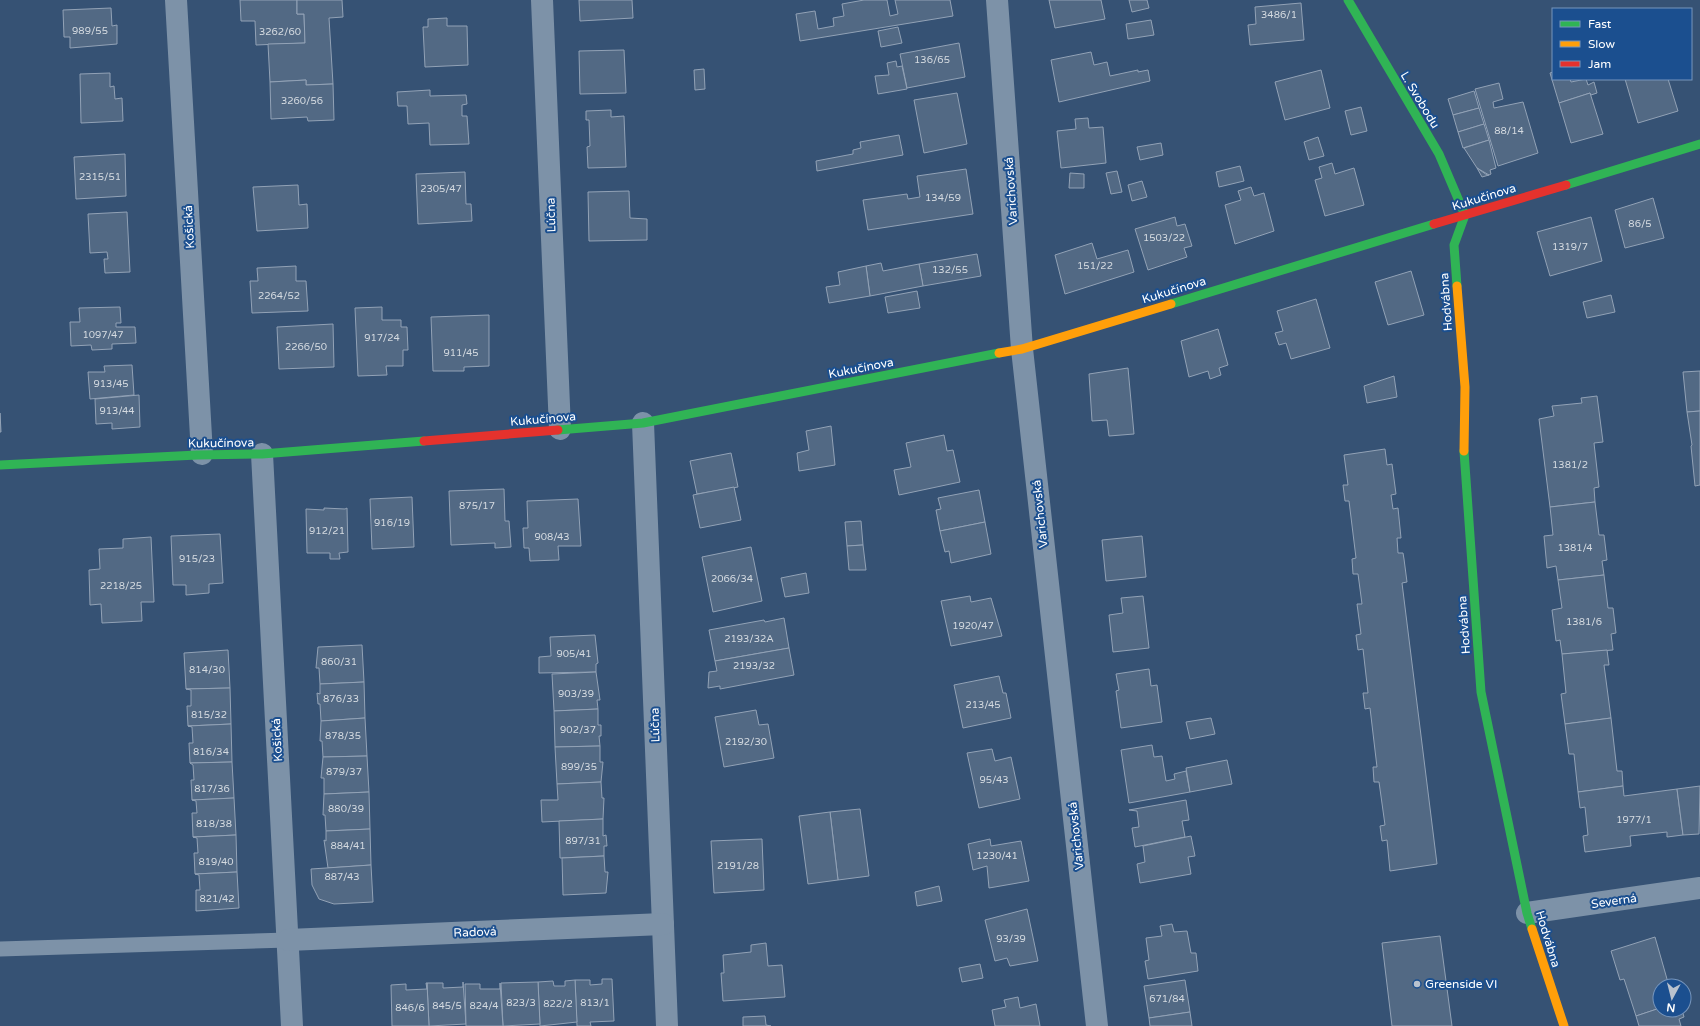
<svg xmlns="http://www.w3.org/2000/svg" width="1700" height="1026" viewBox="0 0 1700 1026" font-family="'Varela Round',sans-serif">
<rect width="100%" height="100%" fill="#365274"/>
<g fill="#526984" stroke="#92a2b6">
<path d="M240,0H297V14H304L305,43L256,45L255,21H241Z"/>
<path d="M297,0H342L343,17L329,18L333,84L306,85V80L270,82L268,44L305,43L304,14H297Z"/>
<path d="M579,0H632L633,18L580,21Z"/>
<path d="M864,0H887L890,16L898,14L895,0H950L953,16L800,41L796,14L815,11L818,29L834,26L833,18L844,16L842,4Z"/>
<path d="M1049,0H1101L1105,19L1055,28Z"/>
<path d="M1129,0H1147L1149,8L1132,12Z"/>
<path d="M1301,3L1304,40L1250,45L1248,25L1256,24L1255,7Z"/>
<path d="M111,8L112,26L117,25V44L70,48V37H64L63,10Z"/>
<path d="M447,18V26H467L468,65L425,67L423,27H428V19Z"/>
<path d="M1151,20L1154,35L1128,39L1126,24Z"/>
<path d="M898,27L902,43L881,47L878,31Z"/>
<path d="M959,43L965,77L907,88L900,54Z"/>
<path d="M624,50L626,93L580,94L579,51Z"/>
<path d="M1091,52L1094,65L1107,62L1110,76L1138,70V72L1148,70L1150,81L1059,102L1051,60Z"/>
<path d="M896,61L897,67L902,66L907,89L878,94L875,76L889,75L887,63Z"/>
<path d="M704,69L705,89L695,90L694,70Z"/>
<path d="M1321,70L1330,108L1285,120L1275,82Z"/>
<path d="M1553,72V79H1570L1571,82L1586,79L1588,85L1594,82L1597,93L1591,95L1590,93L1559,103L1550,73Z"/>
<path d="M110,73V87L114,86L115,99L122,98L123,121L81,123L80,74Z"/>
<path d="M1625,79H1668L1678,111L1638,123Z"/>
<path d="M306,80V85L333,84L334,120L308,121L307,117L271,119L270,82Z"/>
<path d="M1499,83L1503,99L1493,102L1494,108L1523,102L1538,153L1498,166L1475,89Z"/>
<path d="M430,90V96L466,95L467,104L462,105V116H467L469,144L430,145L429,123L408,124L407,106H398L397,92Z"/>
<path d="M1474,91L1479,108L1453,115L1448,99Z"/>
<path d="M957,93L967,144L924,153L914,100Z"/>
<path d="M1590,93L1603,134L1571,143L1559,103Z"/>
<path d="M1361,107L1367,131L1351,135L1345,111Z"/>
<path d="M1479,108L1484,124L1458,132L1453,115Z"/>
<path d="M611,110V117L624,116L626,167L588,168L587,147L590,146L589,120H586V111Z"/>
<path d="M1088,118L1089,128L1103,127L1106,163L1061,168L1057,131L1076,129L1075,119Z"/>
<path d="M1484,124L1489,140L1463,148L1458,132Z"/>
<path d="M899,135L903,155L817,171L816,161L853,154V150L861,148L860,142Z"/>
<path d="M1318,137L1324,156L1309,160L1304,142Z"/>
<path d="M1489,140L1496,168L1490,170L1491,174L1489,175L1477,168L1464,148Z"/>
<path d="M1161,143L1163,155L1140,160L1137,147Z"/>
<path d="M125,154L126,196L76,199L74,157Z"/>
<path d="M1332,163L1335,174L1354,168L1364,205L1325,216L1315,180L1322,178L1319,167Z"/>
<path d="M1240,166L1244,181L1219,187L1216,172Z"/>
<path d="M1477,168L1487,175H1489L1482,177Z"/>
<path d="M966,169L973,214L868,230L863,200L907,194L908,199L920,197L917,176Z"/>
<path d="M1117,171L1122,192L1111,194L1106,173Z"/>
<path d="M465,172L466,204H471L472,221L418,224L416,174Z"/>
<path d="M1070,173L1084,174V188H1069Z"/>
<path d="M1142,181L1147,197L1132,201L1128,185Z"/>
<path d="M298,185L299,205L307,204L308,228L257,231L253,187Z"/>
<path d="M1251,187L1254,196L1264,193L1274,231L1235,244L1225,205L1241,200L1238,191Z"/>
<path d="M629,191L630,218L647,219V240L589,241L588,192Z"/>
<path d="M1653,198L1664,238L1625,248L1615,210Z"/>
<path d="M127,212L130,272L105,273L104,259H108L107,252L90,253L88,214Z"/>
<path d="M1175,217L1177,226L1185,224L1192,246L1184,248L1187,257L1148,270L1135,229Z"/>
<path d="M1591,217L1602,261L1550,276L1537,232Z"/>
<path d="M1092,243L1097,259L1128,250L1134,272L1065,294L1055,255Z"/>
<path d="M977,254L981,276L923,286L919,264Z"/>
<path d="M881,263L883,271L919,264L923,286L870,296L866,266Z"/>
<path d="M296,266V281H306L308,311L252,313L250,281H258L257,268Z"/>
<path d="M866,266L870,296L829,303L826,287L840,285L838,272Z"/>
<path d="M1411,271L1424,315L1388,325L1375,282Z"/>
<path d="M917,291L920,308L888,313L885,297Z"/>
<path d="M1611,295L1615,312L1587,318L1583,302Z"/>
<path d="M1316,299L1330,348L1291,359L1286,343L1279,345L1275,333L1283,331L1277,311Z"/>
<path d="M120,307L121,323H116V327H135L136,343L112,344V349L92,350L91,345L71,346L70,322H80L79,308Z"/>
<path d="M382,307V320H401V327H407L408,350H403V366H386L387,375L358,376L355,308Z"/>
<path d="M489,315V366L464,367V371H433L431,317Z"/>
<path d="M333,324L334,367L279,369L277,327Z"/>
<path d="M1218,329L1228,365L1219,368L1221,375L1210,379L1208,371L1189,377L1181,341Z"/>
<path d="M132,365L134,395L90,399L88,372H105L104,366Z"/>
<path d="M1128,368L1134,434L1109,436L1107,420L1092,421L1089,374Z"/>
<path d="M1700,371V411L1687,412L1683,372Z"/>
<path d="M1394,376L1397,397L1367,403L1364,386Z"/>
<path d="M139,395L140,427L112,429V423L96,424L95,399Z"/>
<path d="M1597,396L1603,442L1594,443L1599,487L1594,488L1595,502L1550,507L1539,419L1554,416L1552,406L1582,403L1581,398Z"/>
<path d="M1700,411V485L1695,486L1691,446L1692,445L1687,412Z"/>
<path d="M0,413L1,432H0Z"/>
<path d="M831,426L835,465L799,471L797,453L809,450L806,431Z"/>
<path d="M944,435L947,451L953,450L960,482L899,495L894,470L911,467L906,443Z"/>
<path d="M1385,449L1387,465L1392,464L1396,494L1391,495L1393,509L1398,508L1401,538H1397L1398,553H1403L1404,559L1407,582L1402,583L1437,864L1390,871L1387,840L1382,841L1380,826L1385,825L1379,782H1374L1373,767H1377L1370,708L1365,709L1363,693H1368L1363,649L1358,650L1356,635L1361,634L1357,604H1362L1358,574H1353L1352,559L1356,558L1349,501H1345L1343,485H1348L1344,455Z"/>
<path d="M731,453L738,487L697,494L690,461Z"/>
<path d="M734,487L741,520L700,528L693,495Z"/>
<path d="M504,489L505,521H509L511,547L495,548V543L451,545L449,491Z"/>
<path d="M979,490L985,522L940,531L936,510L941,509L938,498Z"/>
<path d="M412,497L414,547L372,549L370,499Z"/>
<path d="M578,499L581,546H558L559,560L530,561L529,548H524L523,528H528L527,501Z"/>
<path d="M1595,502L1599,535H1604L1607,560L1602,561L1604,575L1558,580L1556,566L1547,568L1544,536L1553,535L1550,507Z"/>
<path d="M324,508L345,509L347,508L348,552L339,553L340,559H330V553H307L306,509L324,510Z"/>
<path d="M861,521L863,545L847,546L845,522Z"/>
<path d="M985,522L991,554L951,563L949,551L945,552L940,531Z"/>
<path d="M220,534L223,583L209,584V593L186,595V585H173L171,536Z"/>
<path d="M1142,536L1146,577L1106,581L1102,540Z"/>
<path d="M151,537L154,602H141L142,621L102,623L101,604L90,605L89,570L100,569L99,549L123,548V539Z"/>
<path d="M863,545L866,570H849L847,546Z"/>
<path d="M751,547L762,601L713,612L702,557Z"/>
<path d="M806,573L809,593L785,597L781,578Z"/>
<path d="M1604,575L1608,608H1613L1616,633L1611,634L1613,650L1562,654L1560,640L1556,641L1552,610L1562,608L1558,580Z"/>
<path d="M970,596L971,602L991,598L1002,636L951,646L941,601Z"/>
<path d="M1143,596L1149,648L1113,652L1109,615L1123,613L1121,598Z"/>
<path d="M784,618L789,648L715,661L709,630L764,620L765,622Z"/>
<path d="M595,635L598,663L596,664V672L539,673V657L551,656L550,637Z"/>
<path d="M362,645L364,682L320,684L319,668H316L318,647Z"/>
<path d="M789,648L794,675L720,689V686L708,688L709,672L717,671L715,661Z"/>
<path d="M228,650L230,688L186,689L184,653Z"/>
<path d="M1607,650L1609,665H1604L1611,718L1565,724L1561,694L1566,693L1562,654Z"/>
<path d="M1149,669L1151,686L1157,685L1162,722L1121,728L1116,691L1119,690L1116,674Z"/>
<path d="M596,672L600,700H597L598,709L554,711L552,674Z"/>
<path d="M999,676L1003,693H1006L1011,718L963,728L954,685Z"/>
<path d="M364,682L365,718L321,721L320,704H318L317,693L320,694V684Z"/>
<path d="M230,688L231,724L188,726L187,706H191V690L186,689Z"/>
<path d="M598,709V725H601V736H599L600,746L555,747L554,711Z"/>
<path d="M756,710L759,725L768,724L774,758L724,767L715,717Z"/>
<path d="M365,718L367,756L323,757L322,741H320L321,721Z"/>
<path d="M1211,718L1215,734L1190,739L1186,722Z"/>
<path d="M1611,718L1617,771H1622L1623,786L1578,792L1574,754H1569L1565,724Z"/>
<path d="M231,724L232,762L190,763L189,743H193L192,727L188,726Z"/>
<path d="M1152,745L1154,757L1162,756L1166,781L1175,779L1174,774L1186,771L1190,792L1129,803L1121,750Z"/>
<path d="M600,746V762H603L601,782L557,784L555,747Z"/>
<path d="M992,749L995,761L1011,757L1020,799L979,808L967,753Z"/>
<path d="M367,756L369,792L324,794V778H321L323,757Z"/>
<path d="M1227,760L1232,784L1190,792L1186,768Z"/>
<path d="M232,762L234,798L192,800L191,780H194L193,765L190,763Z"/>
<path d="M601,782L602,798H604L603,819L542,822L541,800H558L557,784Z"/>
<path d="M1623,786L1624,796L1677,789L1683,835L1667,837V832L1630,836L1631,846L1585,852L1583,836L1588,835L1585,807L1580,808L1578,792Z"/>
<path d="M1700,786L1699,834L1683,835L1677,789Z"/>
<path d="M369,792L370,829L326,831L325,815H323L324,794Z"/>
<path d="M234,798L236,835L193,837L192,813H197L196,801L192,800Z"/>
<path d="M1186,800L1189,820L1182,821L1185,837L1135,847L1132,828L1139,827L1137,811L1129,810Z"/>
<path d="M860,809L869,876L838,880L830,812Z"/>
<path d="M830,812L838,880L808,884L799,816Z"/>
<path d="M603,819V836L606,835L607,846H604V856L560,858L559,821Z"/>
<path d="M370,829L371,865L328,868L324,840L326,841V831Z"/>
<path d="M236,835L237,872L195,874L194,853H198L197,838L193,837Z"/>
<path d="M1191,836L1195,856L1188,857L1191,874L1140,883L1137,864L1145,862L1143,846Z"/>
<path d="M762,839L764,890L714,893L711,841Z"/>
<path d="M990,839L991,846L1021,841L1029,881L989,888L987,866L973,870L968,844Z"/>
<path d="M604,856L605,872H608L606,893L563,895L562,858Z"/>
<path d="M371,865L373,902L334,904L319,899L312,885L311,869Z"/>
<path d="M237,872L239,908L196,911V890H200L199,875L195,874Z"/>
<path d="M939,886L942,901L917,906L915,892Z"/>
<path d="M1027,909L1038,961L1010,966L1007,958L995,961L985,920Z"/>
<path d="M1172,924L1174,932L1187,931L1191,953H1196L1198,971L1148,979L1145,961L1149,960L1146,938L1162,936L1160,926Z"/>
<path d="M1440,936L1452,1026H1392L1382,943Z"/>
<path d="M1655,937L1669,986H1660V1008L1636,1016L1624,979L1620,980L1611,951Z"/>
<path d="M766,943L768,966L782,965L785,997L723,1001L721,973H724L723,955L751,952V945Z"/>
<path d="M980,964L983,978L962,982L959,968Z"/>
<path d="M602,979H612L614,1021L590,1022L591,1026H577L575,980H590V985L602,984Z"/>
<path d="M575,980L577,1022L540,1026L538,982L553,981L554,986H565V981Z"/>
<path d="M1185,980L1190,1012L1149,1018L1144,986Z"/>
<path d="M463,982L466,1024L429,1026L427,983H443V988L463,987Z"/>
<path d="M538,982L540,1024L503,1026L501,983Z"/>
<path d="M426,983H427L429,1026H392L391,985L406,984V990L427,989Z"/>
<path d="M500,983L503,1026H466L465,984H480V989H500Z"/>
<path d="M1018,997L1020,1008L1036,1004L1040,1026H995L992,1010L1006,1007L1004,1000Z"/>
<path d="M1660,1008V1010H1682L1684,1017L1679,1019L1681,1026H1639L1636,1016Z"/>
<path d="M1190,1012L1192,1026H1150L1149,1018Z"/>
<path d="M765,1016L766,1025L771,1026H743V1017Z"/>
</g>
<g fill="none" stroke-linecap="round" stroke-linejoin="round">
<path stroke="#7d92a8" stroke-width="15" d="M0,949L288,940"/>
<g stroke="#7d92a8" stroke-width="22">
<path d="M176,0L202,454"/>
<path d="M542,0L560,429"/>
<path d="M997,0L1022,349L1097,1026"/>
<path d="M643,423L667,1026"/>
<path d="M262,454L292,1026"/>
<path d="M1527,913L1700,888"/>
<path d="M288,940L663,924"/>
</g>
<g stroke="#30b455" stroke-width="9">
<path d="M1348,0L1439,154L1465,215L1454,245L1457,286"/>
<path d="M1566,185L1700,144"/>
<path d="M1171,304L1434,224"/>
<path d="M558,430L643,423L999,353"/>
<path d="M1464,451L1481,692L1527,913L1532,929"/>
<path d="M0,465L197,455L262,454L424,441"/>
</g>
<g stroke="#ff9f0a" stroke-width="9">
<path d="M1457,286L1465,387L1464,451"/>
<path d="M999,353L1022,349L1171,304"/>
<path d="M1532,929L1564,1026"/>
</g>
<g stroke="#e5322d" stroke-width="9">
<path d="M1434,224L1566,185"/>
<path d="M424,441L558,430"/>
</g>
</g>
<circle fill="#b9c2ce" stroke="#1b4f8f" stroke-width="1.5" cx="1417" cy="984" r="4"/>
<g text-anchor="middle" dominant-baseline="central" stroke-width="4" stroke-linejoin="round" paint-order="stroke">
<g font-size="10" fill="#d4dae0">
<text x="1279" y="15">3486/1</text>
<text x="90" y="31">989/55</text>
<text x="280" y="32">3262/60</text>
<text x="932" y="60">136/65</text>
<text x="302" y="101">3260/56</text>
<text x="1509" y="131">88/14</text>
<text x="100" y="177">2315/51</text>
<text x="441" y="189">2305/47</text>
<text x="943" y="198">134/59</text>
<text x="1640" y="224">86/5</text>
<text x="1164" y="238">1503/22</text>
<text x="1570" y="247">1319/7</text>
<text x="1095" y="266">151/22</text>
<text x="950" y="270">132/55</text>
<text x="279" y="296">2264/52</text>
<text x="103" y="335">1097/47</text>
<text x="382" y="338">917/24</text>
<text x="306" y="347">2266/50</text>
<text x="461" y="353">911/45</text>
<text x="111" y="384">913/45</text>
<text x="117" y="411">913/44</text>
<text x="1570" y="465">1381/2</text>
<text x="477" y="506">875/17</text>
<text x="392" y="523">916/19</text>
<text x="327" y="531">912/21</text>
<text x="552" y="537">908/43</text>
<text x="1575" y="548">1381/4</text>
<text x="197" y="559">915/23</text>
<text x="732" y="579">2066/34</text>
<text x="121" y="586">2218/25</text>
<text x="1584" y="622">1381/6</text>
<text x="973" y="626">1920/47</text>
<text x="749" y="639">2193/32A</text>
<text x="574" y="654">905/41</text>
<text x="339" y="662">860/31</text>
<text x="754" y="666">2193/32</text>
<text x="207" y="670">814/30</text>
<text x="576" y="694">903/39</text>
<text x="341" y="699">876/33</text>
<text x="983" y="705">213/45</text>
<text x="209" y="715">815/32</text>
<text x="578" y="730">902/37</text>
<text x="343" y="736">878/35</text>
<text x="746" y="742">2192/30</text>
<text x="211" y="752">816/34</text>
<text x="579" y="767">899/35</text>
<text x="344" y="772">879/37</text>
<text x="994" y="780">95/43</text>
<text x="212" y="789">817/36</text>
<text x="346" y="809">880/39</text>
<text x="1634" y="820">1977/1</text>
<text x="214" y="824">818/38</text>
<text x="583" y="841">897/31</text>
<text x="348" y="846">884/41</text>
<text x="997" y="856">1230/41</text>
<text x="216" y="862">819/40</text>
<text x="738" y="866">2191/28</text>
<text x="342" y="877">887/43</text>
<text x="217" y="899">821/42</text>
<text x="1011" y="939">93/39</text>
<text x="1167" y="999">671/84</text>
<text x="521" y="1003">823/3</text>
<text x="595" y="1003">813/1</text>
<text x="558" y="1004">822/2</text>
<text x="447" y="1006">845/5</text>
<text x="484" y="1006">824/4</text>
<text x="410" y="1008">846/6</text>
</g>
<g font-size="12" fill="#fff" stroke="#1b4f8f">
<text transform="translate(1420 100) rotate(59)">L. Svobodu</text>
<text transform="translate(1011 191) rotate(-94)">Varichovská</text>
<text transform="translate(1484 197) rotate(-17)">Kukučínova</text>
<text transform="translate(551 215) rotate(-92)">Lúčna</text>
<text transform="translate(189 227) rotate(-93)">Košická</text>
<text transform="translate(1174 290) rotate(-17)">Kukučínova</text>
<text transform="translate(1446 302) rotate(-94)">Hodvábna</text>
<text transform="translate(861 368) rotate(-11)">Kukučínova</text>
<text transform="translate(543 419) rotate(-5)">Kukučínova</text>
<text transform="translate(221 443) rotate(-1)">Kukučínova</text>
<text transform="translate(1040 514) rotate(-96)">Varichovská</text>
<text transform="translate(1464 625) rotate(-94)">Hodvábna</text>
<text transform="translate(655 725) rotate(-92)">Lúčna</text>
<text transform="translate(277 740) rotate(-93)">Košická</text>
<text transform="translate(1076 836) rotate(-96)">Varichovská</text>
<text transform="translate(1614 901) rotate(-8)">Severná</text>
<text transform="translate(475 932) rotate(-2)">Radová</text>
<text transform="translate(1548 939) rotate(73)">Hodvábna</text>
</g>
<g font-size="12" fill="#fff" stroke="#1b4f8f" text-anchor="start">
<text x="1425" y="984">Greenside VI</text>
</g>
</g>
<rect x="1552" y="8" width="140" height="72" fill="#1b4f8f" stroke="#7695bc"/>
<rect x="1560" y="21" width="20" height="6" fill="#30b455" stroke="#7695bc"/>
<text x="1588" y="28" font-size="12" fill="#ffffff">Fast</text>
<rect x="1560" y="41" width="20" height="6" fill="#ff9f0a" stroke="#7695bc"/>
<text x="1588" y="48" font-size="12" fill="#ffffff">Slow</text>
<rect x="1560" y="61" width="20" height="6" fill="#e5322d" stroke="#7695bc"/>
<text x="1588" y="68" font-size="12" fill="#ffffff">Jam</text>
<g transform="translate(1672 998) rotate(187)"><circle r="19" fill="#1b4f8f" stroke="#7695bc"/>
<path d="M0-3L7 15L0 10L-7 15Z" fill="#b9c2ce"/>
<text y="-6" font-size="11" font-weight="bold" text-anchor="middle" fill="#ffffff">N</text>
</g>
</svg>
